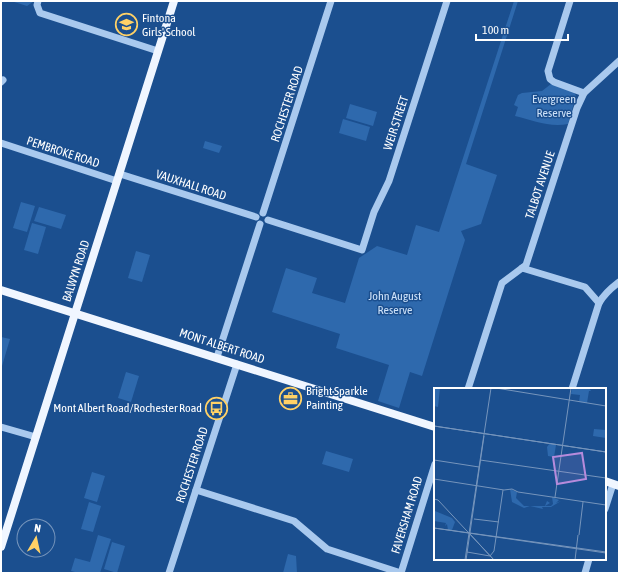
<svg xmlns="http://www.w3.org/2000/svg" width="620" height="574" viewBox="0 0 620 574" font-family="'Asap Condensed',sans-serif">
<rect width="100%" height="100%" fill="#1b4f8f"/>
<g fill="#2e69ad">
<path d="M11,1H34L27,6Z"/>
<path d="M514,1H518L466,164L497,175L481,224L461,231L465,240L422,376L410,372L399,408L378,401L389,365L336,348L340,334L272,312L286,268L317,278L312,293L345,303L359,258L377,246L407,255L416,225L439,232Z"/>
<path d="M551,84L574,92L576,96L568,124C550,128 532,120 515,116L518,107L514,105L518,95L522,93L542,91Z"/>
<path d="M350,104L377,112L373,126L346,118Z"/>
<path d="M343,119L370,127L366,141L339,133Z"/>
<path d="M205,141L222,146L219,153L203,148Z"/>
<path d="M21,202L35,206L27,232L13,228Z"/>
<path d="M39,207L66,215L61,229L34,221Z"/>
<path d="M32,223L46,227L38,254L24,250Z"/>
<path d="M136,251L150,255L142,282L128,278Z"/>
<path d="M1,337L10,339L2,366H1Z"/>
<path d="M126,372L139,376L131,402L118,398Z"/>
<path d="M326,451L353,459L349,472L322,464Z"/>
<path d="M92,472L105,476L97,502L84,498Z"/>
<path d="M89,502L101,506L93,532L81,529Z"/>
<path d="M98,535L111,539L100,573H79L71,571L75,558L90,562Z"/>
<path d="M112,542L125,546L117,573L104,569Z"/>
<path d="M288,554L296,556L297,573H283Z"/>
</g>
<g fill="none" stroke-linecap="round" stroke-linejoin="round">
<g stroke="#a9c9ee" stroke-width="7">
<path d="M38,1L37,5L40,13L158,51"/>
<path d="M1,82L3,80"/>
<path d="M584,93L619,61"/>
<path d="M1,143L117,181"/>
<path d="M120,174L256,217"/>
<path d="M263,213L331,1"/>
<path d="M268,220L362,250L374,212L389,181L447,1"/>
<path d="M522,268L585,287L599,303"/>
<path d="M217,357L260,224"/>
<path d="M468,389L502,283L526,265L577,108L584,93L554,82L550,79L548,71L570,1"/>
<path d="M572,389L599,303C604,294 611,288 619,282"/>
<path d="M1,427L36,437"/>
<path d="M196,490L294,521L327,549L401,573"/>
<path d="M605,509L613,484"/>
<path d="M169,573L237,364"/>
<path d="M401,573L435,464"/>
<path d="M585,573L589,559"/>
</g>
<g stroke="#f0f6ff" stroke-width="8">
<path d="M1,290L435,427"/>
<path d="M605,481L619,486"/>
<path d="M1,547L174,1"/>
</g>
</g>
<defs>
<symbol id="school-ring" viewBox="-11 -11 22 22"><circle r="9.5" fill="#1b4f8f" stroke="#ffd166" stroke-width="1.5"/><path d="M0-5L7-2L0 1L-7-2ZM-4 1L0 2.5L4 1V4Q0 6-4 4Z" fill="#ffd166"/></symbol>
<symbol id="office-ring" viewBox="-11 -11 22 22"><circle r="9.5" fill="#1b4f8f" stroke="#ffd166" stroke-width="1.5"/><path d="M-6-3h4V-5.5h4V-3h4V5H-6ZM-1-4.5V-3h2v-1.5ZM-6 0V1H6V0Z" fill="#ffd166"/></symbol>
<symbol id="bus-ring" viewBox="-11 -11 22 22"><circle r="9.5" fill="#1b4f8f" stroke="#ffd166" stroke-width="1.5"/><path d="M-5-6H5V4H4V6H2V4H-2V6H-4V4H-5ZM-3.5-4V0h7V-4ZM-3.5 1.2v1.5H-2V1.2ZM2 1.2v1.5H3.5V1.2Z" fill="#ffd166"/></symbol>
</defs>
<g fill-rule="evenodd">
<use href="#school-ring" x="114" y="12" width="25" height="25"/>
<use href="#office-ring" x="278" y="386" width="25" height="25"/>
<use href="#bus-ring" x="204" y="396" width="25" height="25"/>
</g>
<g text-anchor="middle" dominant-baseline="central" stroke-width="3" stroke-linejoin="round" paint-order="stroke">
<g font-size="12" fill="#fff" stroke="#1b4f8f" text-anchor="start">
<text x="142" y="18">Fintona<tspan x="142" dy="14">Girls' School</tspan></text>
<text x="306" y="391">Bright Sparkle<tspan x="306" dy="14">Painting</tspan></text>
<text x="202" y="408" text-anchor="end">Mont Albert Road/Rochester Road</text>
</g>
<g font-size="12" fill="#cfe3fa" stroke="#1b4f8f">
<text x="554" y="99">Evergreen<tspan x="554" dy="14">Reserve</tspan></text>
<text x="395" y="296">John August<tspan x="395" dy="14">Reserve</tspan></text>
</g>
<g font-size="12" fill="#fff" stroke="#1b4f8f">
<text transform="translate(287 104) rotate(-72)">ROCHESTER ROAD</text>
<text transform="translate(396 123) rotate(-72)">WEIR STREET</text>
<text transform="translate(63 152) rotate(18)">PEMBROKE ROAD</text>
<text transform="translate(191 185) rotate(18)">VAUXHALL ROAD</text>
<text transform="translate(540 185) rotate(-72)">TALBOT AVENUE</text>
<text transform="translate(76 271) rotate(-72)">BALWYN ROAD</text>
<text transform="translate(222 346) rotate(18)">MONT ALBERT ROAD</text>
<text transform="translate(192 465) rotate(-72)">ROCHESTER ROAD</text>
<text transform="translate(407 515) rotate(-73)">FAVERSHAM ROAD</text>
</g>
</g>
<g transform="translate(434 388)">
<rect width="172" height="172" fill="#1b4f8f"/>
<path d="M0,0H6L4,19L0,18ZM138,0H155L157,3H155L153,15L145,14L146,7L137,6ZM160,41L172,42V50L159,48ZM116,55L122,57L120,69L114,68L113,59ZM76,101L83,104L82,110L90,118H111L113,113L116,115L111,118H117L119,116L118,109L125,112L122,115L127,113L117,119H108L109,121L96,118L90,120L78,114ZM1,123L18,130L21,134L18,142H14L13,136L11,138L12,135L0,133Z" fill="#2e69ad"/>
<path fill="none" stroke="#7695bc" stroke-width="1" d="M62,0L172,18M0,38L172,64M0,38L172,64M0,72L45,79M46,72L172,90M0,91L70,102L78,101L84,104L172,117M121,109L137,0M0,111L4,112L60,172M40,131L65,134M0,140L172,165M0,140L172,164M35,145L60,172M145,147L149,114M33,164L56,168M56,168L60,163L69,102M31,172L57,0M32,172L50,48M141,172L144,147"/>
<path fill="#b68bdc" fill-opacity="0.15" stroke="#b68bdc" stroke-width="2" d="M148,65L152,91L123,96L119,69Z"/>
<rect width="172" height="172" fill="none" stroke="#fff" stroke-width="2"/>
</g>
<rect width="620" height="574" fill="none" stroke="#ffffff" stroke-width="4"/>
<g transform="translate(36 538) rotate(9)"><circle r="19" fill="#1b4f8f" stroke="#7695bc"/>
<path d="M0-3L7 15L0 10L-7 15Z" fill="#ffd166"/>
<text y="-6" font-size="11" font-weight="bold" text-anchor="middle" fill="#ffffff">N</text>
</g>
<path d="M476 34v6h92v-6" fill="none" stroke="#ffffff" stroke-width="2"/>
<text x="482" y="34" font-size="12" fill="#ffffff" stroke="#1b4f8f" stroke-width="3" paint-order="stroke">100 m</text>
</svg>
